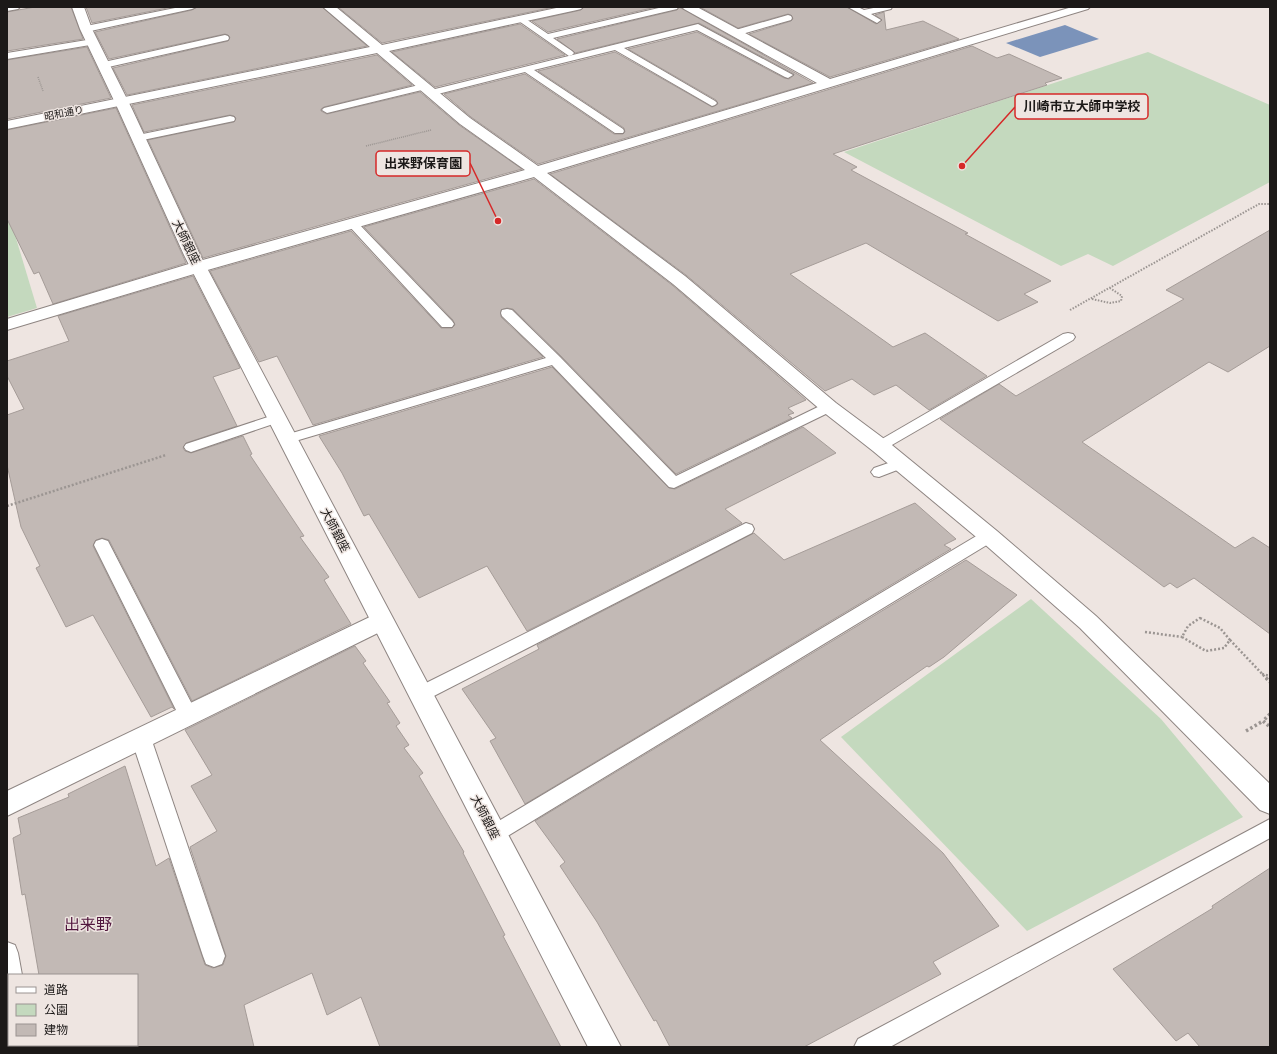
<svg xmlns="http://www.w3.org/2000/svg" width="1277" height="1054" viewBox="0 0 1277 1054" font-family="Roboto,'Noto Sans JP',sans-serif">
<rect width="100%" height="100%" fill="#eee5e1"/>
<g fill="#c4d9be">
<path d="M1148,52L1270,105V182L1113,266L1088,254L1061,266L844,152Z"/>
<path d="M9,215L37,308L7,317V216Z"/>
<path d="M1031,599L1161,719L1243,817L1027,931L841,737Z"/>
</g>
<path fill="#7b93ba" d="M1065,25L1099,39L1040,57L1006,43Z"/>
<g fill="#c2b9b5" stroke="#a59c98">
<path d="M35,7H71L83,39L7,51V12Z"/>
<path d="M86,7H172L92,23Z"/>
<path d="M197,7H322L367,46L127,95L113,68L228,41L230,37L228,35L225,34L109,59L95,32L192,10Z"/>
<path d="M338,7H554L382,43Z"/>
<path d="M584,7H656L548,32L532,21L581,10Z"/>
<path d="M679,7L813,83L538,164L471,117L444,94L525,74L614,134H623L625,132L624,128L538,71L615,52L712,107L718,104L716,100L628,49L697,32L784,78L789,79L794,75V74L699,23L575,53L557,39L677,10Z"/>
<path d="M700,7H847L876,24L882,20L875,15L884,12L886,30L923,21L959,39L830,77L749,34L791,21L793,19L791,15L788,14L738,28Z"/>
<path d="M520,24L565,55L435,87L392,52Z"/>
<path d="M972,46L997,58L1009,54L1062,78L1045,83L1047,85L833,154L857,167L851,170L968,233L965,234L1051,281L1024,294L1038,302L998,321L866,243L790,274L893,347L925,333L987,376L929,410L896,385L874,395L852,379L825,391L686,275L550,174Z"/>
<path d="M87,47L111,98L7,119V60Z"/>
<path d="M377,55L412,85L324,107L321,109V111L327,114L420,92L459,125L522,169L203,258L148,140L234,122L236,118L234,116L230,115L144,132L132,105Z"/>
<path d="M116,108L186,263L53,304L39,272L34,274L7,219V130Z"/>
<path d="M534,179L672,285L806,400L788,408L794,413L788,415L792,418L676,474L561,356L513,309L507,308L501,310V317L543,357L313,425L277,356L259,362L210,271L351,231L441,328H452L455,325L453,320L364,227Z"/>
<path d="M1270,230V346L1228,372L1209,362L1082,442L1235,548L1253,537L1270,548V634L1194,578L1177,588L1170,583L1164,587L940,419L999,384L1016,396L1184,299L1166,290Z"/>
<path d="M193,276L240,368L213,377L237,426L186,443L183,448L185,451L191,453L243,436L252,454L250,455L304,536L300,537L329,577L324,580L351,624L192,701L109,540L102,538L96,540L93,546L174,709L172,707L151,717L93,615L66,627L36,568L40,566L21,527L7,465V415L24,409L7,376V361L69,341L58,316Z"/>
<path d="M552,367L669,488L675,489L803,427L836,453L725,509L742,523L527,631L487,566L419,598L369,514L364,516L342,473L319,436Z"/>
<path d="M915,503L956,539L944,545L951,549L525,804L490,741L496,738L462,689L539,649L537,645L754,533L784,560Z"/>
<path d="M966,560L1017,595L944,657L929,667L927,666L820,740L943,853L999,926L933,962L941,974L804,1047H670L656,1020L654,1021L597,922L560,866L565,862L535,821Z"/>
<path d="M355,646L366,661L363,663L390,702L387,703L400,723L396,726L409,745L404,748L423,773L419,776L464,852L463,853L505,935L503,936L561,1047H380L361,997L327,1015L312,973L244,1005L254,1047H137V975H39L25,894L22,895L13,838L21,834L18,818L69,797L68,794L125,766L156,866L169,858L205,965L213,968L223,965L226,956L190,847L217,831L191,786L212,775L185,730Z"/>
<path d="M1270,868V1047H1200L1188,1033L1176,1041L1113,969L1213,908L1212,906Z"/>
</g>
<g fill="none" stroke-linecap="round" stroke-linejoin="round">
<defs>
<g id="service">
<path d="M180,7H196L192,9L86,32L82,29L86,26Z"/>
<path d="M663,7H678L677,9L553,38L572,51L574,53L572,55L569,56L516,19L520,16L523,17L548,34Z"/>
<path d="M848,7H858L864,10L878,7H892L891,9L871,14L881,20L877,23Z"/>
<path d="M788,15L791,16L792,18L791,20L735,36L731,33L732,31Z"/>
<path d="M698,24L793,75L788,78L785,77L697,30L624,48L715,101L717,103L715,105L712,106L615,50L534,70L623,129L624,131L623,133H615L525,72L430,96L425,93L427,91Z"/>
<path d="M225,35L228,36L229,38L228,40L104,68L99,65L104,62Z"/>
<path d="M93,39L97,42L96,44L7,59V53Z"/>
<path d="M423,84L428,87L426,89L327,113L322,110L324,108Z"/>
<path d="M230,116L234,117L235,119L234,121L138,141L133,138L138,135Z"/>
<path d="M353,221L357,222L452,321L454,324L452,327H442L349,226L347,224L349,222Z"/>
<path d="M507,309L512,310L560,357L676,476L824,404L829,403L834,404L836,407L834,410L674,488L669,487L552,365L292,442L287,444L282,442L280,439L282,436L546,358L502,316L501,313L502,310Z"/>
<path d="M1068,333L1073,334L1075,337L1073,340L885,449L880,451L875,449L873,446L875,443L1063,334Z"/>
<path d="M277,414L282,415L284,418L282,421L191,452L186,450L184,447L186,444Z"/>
<path d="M900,459L905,461L908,464L905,467L879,477L874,476L871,472L874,468Z"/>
<path d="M746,523L752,525L754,529L752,533L428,699L421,701L414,699L412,694L414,689Z"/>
<path d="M989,530L995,532L997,536L995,540L501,840L494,843L487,840L484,834L487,828L983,532Z"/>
<path d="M102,539L108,541L110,545L195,710L197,715L195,720L188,723L181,720L94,545L96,541Z"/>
<path d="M141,730L148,732L151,738L225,956L222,964L214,967L206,964L203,956L131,738L134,732Z"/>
<path d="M1270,819V838L890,1047H854L858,1039Z"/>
<path d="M7,942L15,945L18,953L22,975H9V985L7,984Z"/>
<rect x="12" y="1045" width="24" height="2"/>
</g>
<g id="minor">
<path d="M7,7H20L18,9L7,11Z"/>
<path d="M323,7H336L382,45L561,7H583L581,9L577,10L389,51L470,118L538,166L817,83L684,9L682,7H697L830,79L1072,7H1090L1088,9L547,173L685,276L836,403L887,441L997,531L1096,616L1270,784V814L1260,810L1080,628L981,541L873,451L822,411L673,284L534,177L204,271L7,330V319L192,263L525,170L460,124L377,53L7,129V121L370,47Z"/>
<path d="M382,612L390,615L394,621L390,627L7,816V791L374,615Z"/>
</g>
<path id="tertiary" d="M72,7H84L92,29L132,109L200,255L621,1047H588L184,255L118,109L80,29Z"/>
</defs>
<use href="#service" stroke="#8e8582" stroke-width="2"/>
<use href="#minor" stroke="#8e8582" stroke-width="2"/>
<use href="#tertiary" stroke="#8e8582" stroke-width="2"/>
<g stroke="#9b9592" stroke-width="1.5" stroke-dasharray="1 1" stroke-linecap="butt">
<path d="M38,77L43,91"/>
<path d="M366,146L431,130"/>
</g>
<g stroke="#9b9592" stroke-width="2" stroke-dasharray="1.5 1.5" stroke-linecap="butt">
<path d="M1092,299L1110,303L1121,301L1122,296L1110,288"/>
<path d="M1070,310L1259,204H1270"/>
</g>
<g stroke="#9b9592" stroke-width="2.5" stroke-dasharray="2 2" stroke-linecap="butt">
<path d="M7,506L166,455"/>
<path d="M1200,618L1220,628L1230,640L1224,648L1206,651L1182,637L1188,626Z"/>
<path d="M1145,632L1182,637"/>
<path d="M1230,640L1267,679"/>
<path d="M1262,674L1270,676"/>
</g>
<g stroke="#9b9592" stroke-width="3.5" stroke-dasharray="2.5 2.5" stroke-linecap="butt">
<path d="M1266,678L1270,682"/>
<path d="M1270,714L1263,721L1270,727"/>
<path d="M1246,731L1263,721"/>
</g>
<use href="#service" fill="#fff" fill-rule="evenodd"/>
<use href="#minor" fill="#fff" fill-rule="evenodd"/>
<use href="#tertiary" fill="#fff" fill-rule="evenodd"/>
</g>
<g text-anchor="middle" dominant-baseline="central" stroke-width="3" stroke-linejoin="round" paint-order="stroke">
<g font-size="10" fill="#1c1918" stroke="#eee5e1">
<text transform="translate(64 113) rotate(-11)">昭和通り</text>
</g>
<g font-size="12" fill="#1c1918" stroke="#eee5e1">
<text transform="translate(186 242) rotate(64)">大師銀座</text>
<text transform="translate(335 530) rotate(62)">大師銀座</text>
<text transform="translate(485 817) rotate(63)">大師銀座</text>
</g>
<g font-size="16" fill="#50163d" stroke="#eee5e1">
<text x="88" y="924">出来野</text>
</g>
</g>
<path fill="none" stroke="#d62828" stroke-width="1.5" d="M962 166L1015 107M498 221L470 163"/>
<g fill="#d62828" stroke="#eee5e1" stroke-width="1.5">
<circle cx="962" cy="166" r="4"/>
<circle cx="498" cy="221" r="4"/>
</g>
<g fill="#eee5e1" stroke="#d62828" stroke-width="1.5">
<rect x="1015" y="94" width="133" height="25" rx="4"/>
<rect x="376" y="151" width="94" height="25" rx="4"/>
</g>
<g font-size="13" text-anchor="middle" font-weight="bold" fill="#1c1918">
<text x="1082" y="111">川崎市立大師中学校</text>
<text x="423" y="168">出来野保育園</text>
</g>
<rect width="1277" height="1054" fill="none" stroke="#1c1918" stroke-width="16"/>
<rect x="8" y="974" width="130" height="72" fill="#eee5e1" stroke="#9a9391"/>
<rect x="16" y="987" width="20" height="6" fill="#ffffff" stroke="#9a9391"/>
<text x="44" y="994" font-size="12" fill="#1c1918">道路</text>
<rect x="16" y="1004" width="20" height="12" fill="#c4d9be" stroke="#9a9391"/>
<text x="44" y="1014" font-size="12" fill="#1c1918">公園</text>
<rect x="16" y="1024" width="20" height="12" fill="#c2b9b5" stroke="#9a9391"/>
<text x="44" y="1034" font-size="12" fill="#1c1918">建物</text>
</svg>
